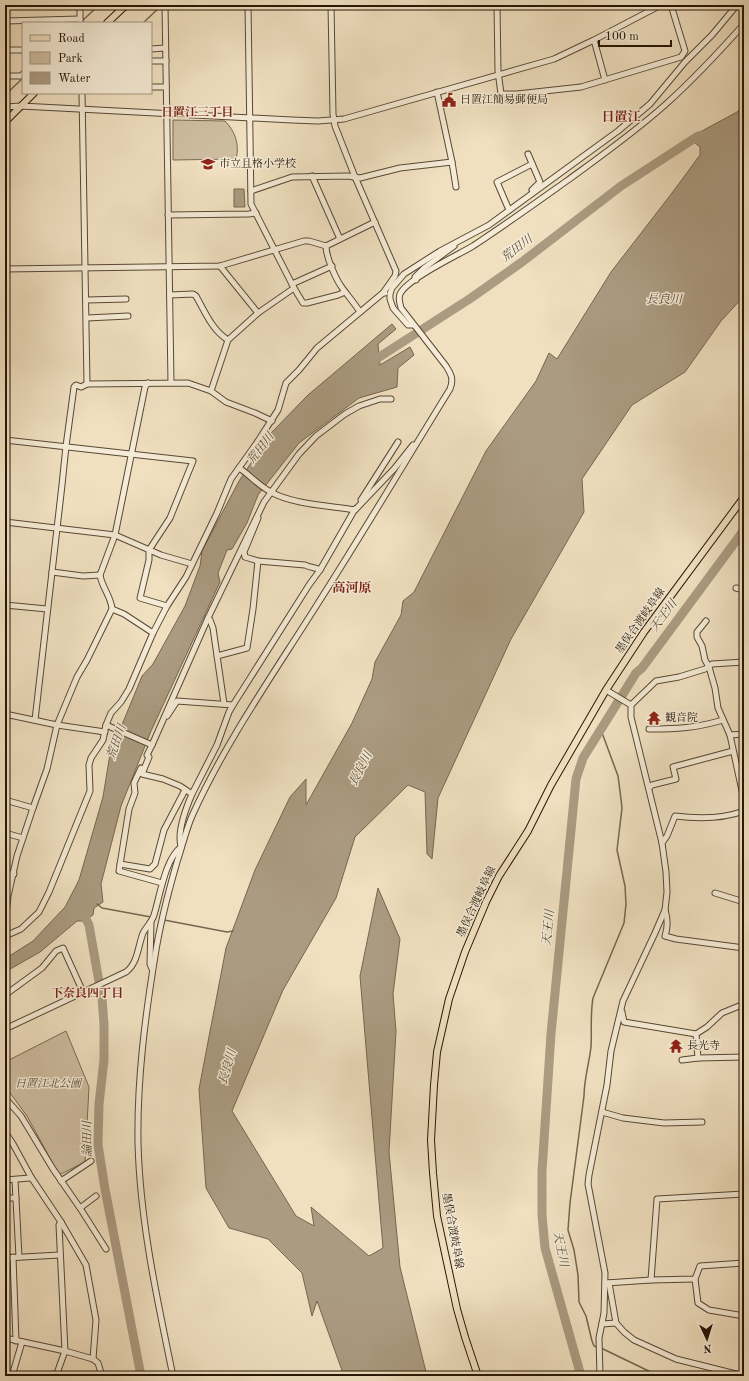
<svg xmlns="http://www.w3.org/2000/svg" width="749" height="1381" viewBox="0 0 749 1381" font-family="'Old Standard TT','Noto Serif JP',serif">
<rect width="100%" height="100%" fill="#f0e0c0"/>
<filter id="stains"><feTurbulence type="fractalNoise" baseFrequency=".005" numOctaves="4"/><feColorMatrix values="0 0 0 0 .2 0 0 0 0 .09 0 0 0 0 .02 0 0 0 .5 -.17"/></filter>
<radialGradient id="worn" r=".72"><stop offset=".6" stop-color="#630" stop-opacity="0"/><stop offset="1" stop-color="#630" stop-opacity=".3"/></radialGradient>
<g fill="#cebea1" stroke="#7a6a54">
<path d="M173,120L225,121C235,131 240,145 236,159L173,160Z"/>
<path d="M66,1031L89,1087L85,1162L59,1175L27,1116L5,1086V1062Z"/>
</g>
<g fill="#ab9b81" stroke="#766650">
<path d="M744,105V296L721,321L685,372L632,405L582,479L584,512L511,639L438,798L432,859L427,854L425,792L408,785L355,837L336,898L283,990L232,1111L296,1216L314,1226L311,1207L369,1256L383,1248L360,976L378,888L400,939L393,994L396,1031L389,1152L400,1267L427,1376H344L317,1301L312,1316L302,1273L268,1239L229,1228L206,1188L199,1089L226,948L255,870L290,797L306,779V805L352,723L372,679L375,662L401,615L403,601L414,592L486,451L536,381L549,353L557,359L611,272L672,193L700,155V147L689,138L737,112Z"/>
<path d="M234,189H244L245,207H234Z"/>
<path d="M392,324L396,329L378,344L380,365L410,347L414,355L398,368L397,387L359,398L299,443L258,495L247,523L232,549L227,550L218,573L220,582L151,731L121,806L101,884L103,902L94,908L93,915L84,921H77L40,952L5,972V958L11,955L33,941L65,907L79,880L103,797L110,754L142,676L153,664L185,606L200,566L202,551L239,481L271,433L308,395Z"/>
</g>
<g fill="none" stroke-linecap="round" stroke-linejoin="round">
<g stroke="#766650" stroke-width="1.5">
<path d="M81,22L99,5"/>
<path d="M143,23L162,5"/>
<path d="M5,95L23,78"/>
<path d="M97,904L102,908L151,917"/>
<path d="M164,920L227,932L233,931"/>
<path d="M597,1347L594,1346L592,1341L586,1316L579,1302L578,1275L574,1250L568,1230L570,1203L584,1096C584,1080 589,1064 591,1047C592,1031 590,1015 593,998L624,923L626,904L625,886L617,850L622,808L620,791L618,776L601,730"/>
<path d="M601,1348L659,1376"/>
</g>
<g stroke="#ab9b81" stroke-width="9">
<path d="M370,363L471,298L522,262L621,186L698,136L702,135"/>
<path d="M81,909L89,925L102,999L104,1024V1060L99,1104L98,1145L105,1189L141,1376"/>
<path d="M581,1376L545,1248L542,1215V1171L551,1034L576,779L583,758L636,673L642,668L744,530"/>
</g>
<defs>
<g id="minor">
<path d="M80,5V23"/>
<path d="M165,5L171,383"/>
<path d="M331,5L333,114L335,126L355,177L396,271L395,276L383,293H385"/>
<path d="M497,5L498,71L501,94H517L581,87L681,57L685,51L671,5"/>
<path d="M5,14L7,5"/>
<path d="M5,21L80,19"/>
<path d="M594,40L605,80"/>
<path d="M151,49L165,48"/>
<path d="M5,50H23"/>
<path d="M151,61H166"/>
<path d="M5,76H21L23,74"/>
<path d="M151,87H166"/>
<path d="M437,92L452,162L456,187"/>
<path d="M82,93L87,384"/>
<path d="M5,107L21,106L292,120L318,121L344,119L554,59L594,40L661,5"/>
<path d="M528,154L540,182L532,190"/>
<path d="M312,176L340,239"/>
<path d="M251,191L292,177L348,176L360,178L400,168L452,162"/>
<path d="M509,210L497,182L532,164"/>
<path d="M168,215L249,214L256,213"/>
<path d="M326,246C326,257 336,280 343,289C349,297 355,304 360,312"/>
<path d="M220,266L258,313"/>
<path d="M5,269L220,266L304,241H309L326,246L375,222"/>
<path d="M416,280L415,277L424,268L454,246"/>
<path d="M292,284L332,266"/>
<path d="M294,288L303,303H307L338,295L345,292"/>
<path d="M170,295L193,294L196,296C205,312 212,330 228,340"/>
<path d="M87,300L126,299"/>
<path d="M87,318L128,316"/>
<path d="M413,325H408L393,308L390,299V294L392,288L404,274L440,251L489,225L618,131L650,104L685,62L712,35L737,5"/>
<path d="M211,391L228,340L258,313L294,288L251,204L248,5"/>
<path d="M5,440L193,461L170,518L149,550V560L140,598L167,606"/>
<path d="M239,468C250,475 259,486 271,492C291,504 331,506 355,510L394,469L413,445"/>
<path d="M361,500L398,442"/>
<path d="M5,522L115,535L161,555L192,564"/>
<path d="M320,570L355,509"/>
<path d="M52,572L83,576L100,575"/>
<path d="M736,588L744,590"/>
<path d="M5,605L47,609"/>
<path d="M112,609L124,614L153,633"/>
<path d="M208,618L210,620L213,628L224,704"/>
<path d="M706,621L697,632V637L702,646L705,660L709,667L715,688L718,708L730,735L744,800"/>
<path d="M217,656L247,648L253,609L258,561"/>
<path d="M606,690L631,705"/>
<path d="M233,705L309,585L320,570C316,567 310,568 305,565L258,561L245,557L244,552L258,518"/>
<path d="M5,714L57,725L105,732"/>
<path d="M167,716L177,701L233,705L229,712L217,745L192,794"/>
<path d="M35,720L62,485L66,446L74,387L76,385L81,387L87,384L188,383L211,391L226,402L255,413L272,421"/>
<path d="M106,725L152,745L147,755L149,757L142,774L163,779L180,786L192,794C186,808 177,832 181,846"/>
<path d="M649,729C677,729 696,728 723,720"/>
<path d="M730,735L744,734"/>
<path d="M152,745L208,618L264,502L299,454L316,436L345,414L359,406L380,399H391"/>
<path d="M141,768L134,783L135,793L129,809L119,871L162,883"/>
<path d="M649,788L652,785L676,779L673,767L733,751"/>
<path d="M5,800L33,808"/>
<path d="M5,833L23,838"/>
<path d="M662,843L667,836L675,816C698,819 722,819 744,811"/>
<path d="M120,864L150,869L155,864L164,830L185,790"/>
<path d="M5,873L14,874"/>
<path d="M715,893L744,902"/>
<path d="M665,910C668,919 668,927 665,936L676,939L744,948"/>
<path d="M5,922L8,896L17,856L33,808L47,769L57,725L77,677L87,660L112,609C111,596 102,588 100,575L115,535L145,387L148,383"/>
<path d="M151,922L150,964L152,969"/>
<path d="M5,936L21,929L39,912L49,892L90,791L89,765L91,758L103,740L106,725L111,713L121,702L129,689L153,633L167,606L186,577L217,513L231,479L256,444L278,410L286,383L299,370L317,348L383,293"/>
<path d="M5,995L42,968L56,951L63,948L83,992"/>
<path d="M622,1012L624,1022L696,1034L707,1027L722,1013L744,1004"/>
<path d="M5,1029L126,972C138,963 138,946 143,933C146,927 152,922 154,915C160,896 165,859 181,847"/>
<path d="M696,1034L698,1058"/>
<path d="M682,1060L698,1058L744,1057"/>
<path d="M5,1098L21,1116L53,1169L80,1208L106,1249"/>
<path d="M602,1112L623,1118L664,1123L702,1122"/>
<path d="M5,1132L13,1144L31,1177L61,1222L86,1265L96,1320L93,1359"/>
<path d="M5,1180L30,1178L31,1177"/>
<path d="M15,1180L19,1257"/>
<path d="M61,1181L91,1161"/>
<path d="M5,1198H16"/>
<path d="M80,1208L96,1196"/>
<path d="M13,1257L16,1341"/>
<path d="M5,1258L60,1255"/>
<path d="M695,1279L698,1303L709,1310L744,1316"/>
<path d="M651,1280L657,1199L744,1194"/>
<path d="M606,1283L651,1280L695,1279L700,1266L744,1263"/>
<path d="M609,1283L616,1323L624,1332L634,1340L676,1359L744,1376"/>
<path d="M602,1324L616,1323"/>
<path d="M5,1338L65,1351L93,1359L98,1363L102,1376"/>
<path d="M12,1376L22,1342"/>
<path d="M56,1376L65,1351L59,1225L61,1222"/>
<path d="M173,1376C157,1299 140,1221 138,1143C137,1080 145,1018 155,956C160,924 168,893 177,862C182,847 186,830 192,816C225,743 272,676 315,608C361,536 405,462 450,389C454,379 451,374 446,366L401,308C400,303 398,299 400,294C407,279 458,255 473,246C505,225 537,202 568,180C601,156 635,132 666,104C694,79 719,52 744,24"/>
<path d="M600,1376L599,1338L604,1313L605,1273L588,1184L589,1175L607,1085L611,1051L623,1001L655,933L665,910L667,892L666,872L662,843L631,717V705L656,681L679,677L705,669L712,664L744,662"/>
</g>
<g id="major">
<path d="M107,23L126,5"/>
<path d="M5,122L34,93"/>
<path d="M478,1376L465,1337L457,1309L437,1216L433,1173L431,1140L434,1085L437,1052L449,999L465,952L486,902L499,876L528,831L551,785L606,690L644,632L744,497"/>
</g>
</defs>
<use href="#minor" stroke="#584835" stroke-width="7"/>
<use href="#major" stroke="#261607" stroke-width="8"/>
<use href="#minor" stroke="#f5ebd6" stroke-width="5"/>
<use href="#major" stroke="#f0e0c0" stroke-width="6"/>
</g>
<defs>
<symbol id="civic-bare" viewBox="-9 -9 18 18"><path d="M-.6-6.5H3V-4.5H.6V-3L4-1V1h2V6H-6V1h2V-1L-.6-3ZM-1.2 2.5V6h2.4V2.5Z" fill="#8f2418" stroke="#f5ebd6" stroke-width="2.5" paint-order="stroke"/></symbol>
<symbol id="school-bare" viewBox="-9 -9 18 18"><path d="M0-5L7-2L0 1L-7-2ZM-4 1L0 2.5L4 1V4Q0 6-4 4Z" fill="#8f2418" stroke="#f5ebd6" stroke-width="2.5" paint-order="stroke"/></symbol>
<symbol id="temple-bare" viewBox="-9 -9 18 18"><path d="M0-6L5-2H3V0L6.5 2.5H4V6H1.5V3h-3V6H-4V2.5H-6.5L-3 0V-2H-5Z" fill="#8f2418" stroke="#f5ebd6" stroke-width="2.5" paint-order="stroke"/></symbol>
</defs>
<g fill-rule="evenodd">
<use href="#civic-bare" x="439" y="90" width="20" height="20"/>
<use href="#school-bare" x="198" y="154" width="20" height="20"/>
<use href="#temple-bare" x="644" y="708" width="20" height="20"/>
<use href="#temple-bare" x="666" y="1036" width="20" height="20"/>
</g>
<g text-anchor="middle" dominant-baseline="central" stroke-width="3" stroke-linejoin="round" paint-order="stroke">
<g font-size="11" fill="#261607" stroke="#f5ebd6" text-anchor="start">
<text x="460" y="100">日置江簡易郵便局</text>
<text x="219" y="164">市立且格小学校</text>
<text x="665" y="718">観音院</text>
<text x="687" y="1046">長光寺</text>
</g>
<g font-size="11" fill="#261607" stroke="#f5ebd6">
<text transform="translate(641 621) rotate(-55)">墨俣合渡岐阜線</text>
<text transform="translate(477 902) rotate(-65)">墨俣合渡岐阜線</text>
<text transform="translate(452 1231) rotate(80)">墨俣合渡岐阜線</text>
</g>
<g font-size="11" font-style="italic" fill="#584835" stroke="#f5ebd6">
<text x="48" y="1084">日置江北公園</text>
</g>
<g font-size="12" font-weight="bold" fill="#7a1f14" stroke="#f5ebd6">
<text x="197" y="113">日置江三丁目</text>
<text x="87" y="994">下奈良四丁目</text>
</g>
<g font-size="12" font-style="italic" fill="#5b4b38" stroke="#f5ebd6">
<text transform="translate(517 249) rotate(-37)">荒田川</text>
<text x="664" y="300">長良川</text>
<text transform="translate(261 449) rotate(-52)">荒田川</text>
<text transform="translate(664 616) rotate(-53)">天王川</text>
<text transform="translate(117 742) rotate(-70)">荒田川</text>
<text transform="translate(361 769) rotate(-63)">長良川</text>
<text transform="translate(549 928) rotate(-84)">天王川</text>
<text transform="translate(228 1067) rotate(-74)">長良川</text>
<text transform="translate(88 1139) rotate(-91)">論田川</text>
<text transform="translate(560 1249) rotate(79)">天王川</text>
</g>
<g font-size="13" font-weight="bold" fill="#7a1f14" stroke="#f5ebd6">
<text x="621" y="117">日置江</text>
<text x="352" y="588">高河原</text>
</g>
</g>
<rect width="749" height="1381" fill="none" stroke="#f0e0c0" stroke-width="20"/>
<rect x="6" y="6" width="737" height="1369" fill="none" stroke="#261607" stroke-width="2"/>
<rect x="10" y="10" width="729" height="1361" fill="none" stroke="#261607"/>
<rect x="22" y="22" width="130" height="72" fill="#f5ebd6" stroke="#a29683"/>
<rect x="30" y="35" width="20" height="6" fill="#f0e0c0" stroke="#a29683"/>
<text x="58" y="42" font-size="12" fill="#261607">Road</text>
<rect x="30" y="52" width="20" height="12" fill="#cebea1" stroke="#a29683"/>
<text x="58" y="62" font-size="12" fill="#261607">Park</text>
<rect x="30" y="72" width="20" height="12" fill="#ab9b81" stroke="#a29683"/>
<text x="58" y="82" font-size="12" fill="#261607">Water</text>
<g transform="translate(707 1339) rotate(176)" stroke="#f5ebd6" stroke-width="3" paint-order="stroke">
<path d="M0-3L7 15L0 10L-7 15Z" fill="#261607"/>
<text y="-6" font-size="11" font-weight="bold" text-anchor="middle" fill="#261607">N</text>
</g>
<path d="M599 40v6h72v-6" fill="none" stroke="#261607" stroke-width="2"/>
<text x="605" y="40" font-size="12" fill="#261607" stroke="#f5ebd6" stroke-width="3" paint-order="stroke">100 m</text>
<rect width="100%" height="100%" filter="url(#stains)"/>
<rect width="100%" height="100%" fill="url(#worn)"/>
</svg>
